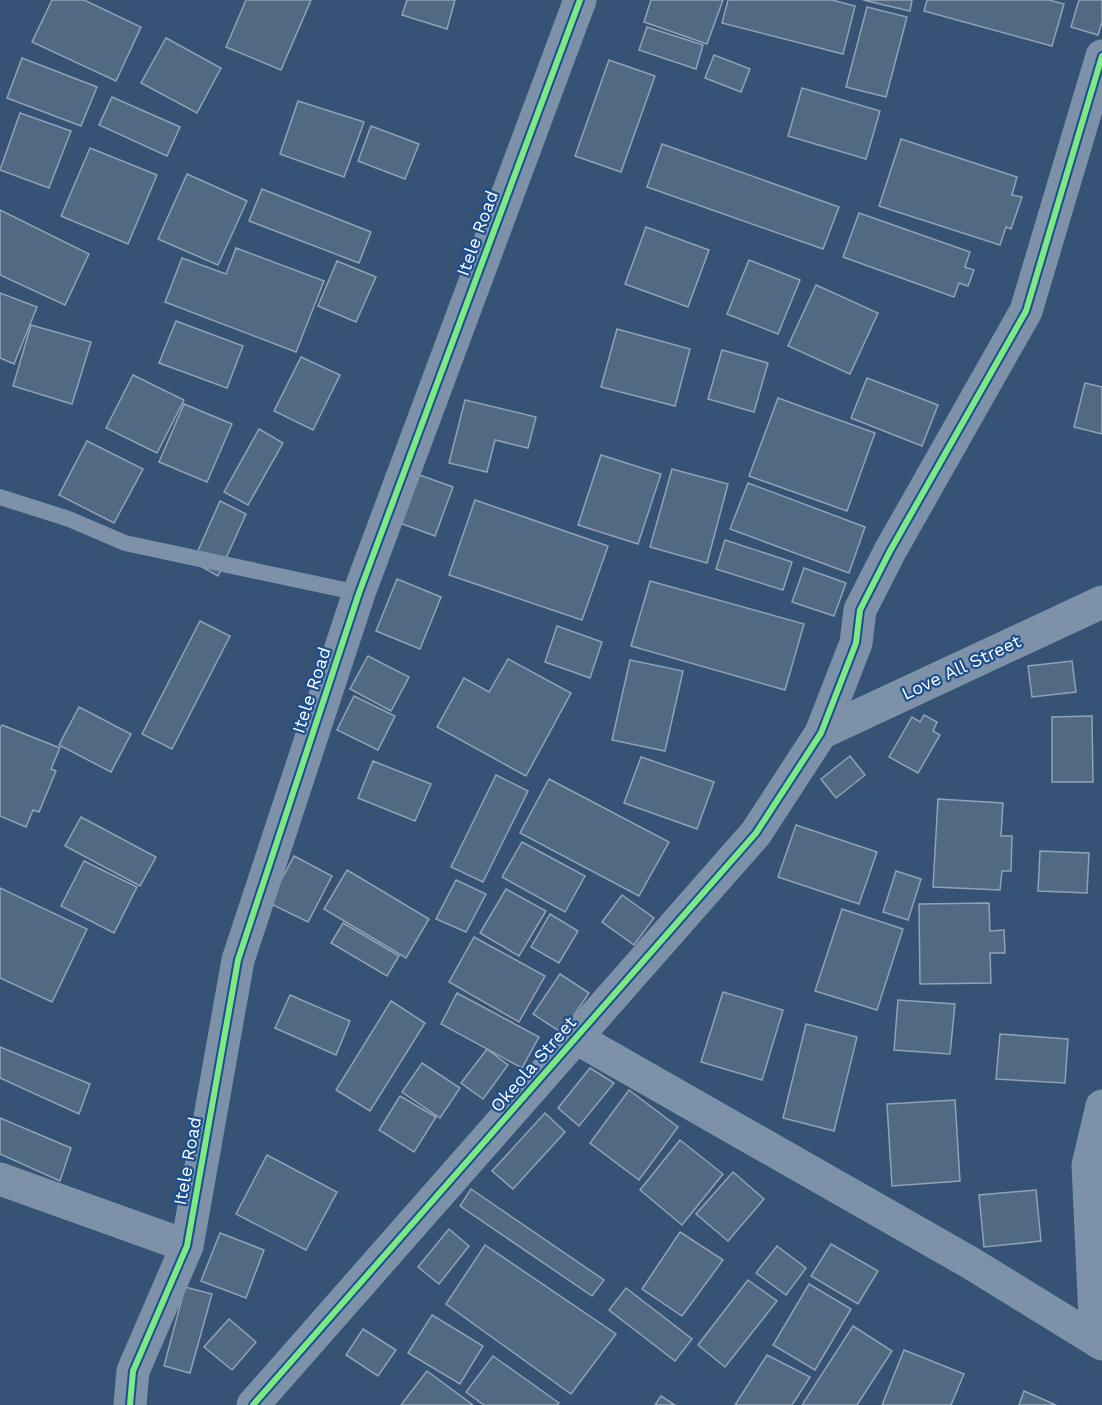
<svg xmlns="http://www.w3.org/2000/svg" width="1102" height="1405" viewBox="0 0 1102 1405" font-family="'Work Sans',sans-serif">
<rect width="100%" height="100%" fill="#365274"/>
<g fill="#526984" stroke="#92a2b6" stroke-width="1.5">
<path d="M52,0H84L141,27L116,81L32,42Z"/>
<path d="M246,0H311L281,70L226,47Z"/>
<path d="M407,0H455L447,29L402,15Z"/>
<path d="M651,0H723L707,44L644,22Z"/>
<path d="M728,0H832L855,6L843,54L722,23Z"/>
<path d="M863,0H912L910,11Z"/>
<path d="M927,0H1049L1064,4L1052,46L924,11Z"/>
<path d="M1079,0H1102V22L1098,35L1071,27Z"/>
<path d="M867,7L907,17L886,97L846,87Z"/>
<path d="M647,27L703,45L696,69L639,50Z"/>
<path d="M166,38L221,68L197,113L141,83Z"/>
<path d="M714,55L750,69L741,92L705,78Z"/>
<path d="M22,58L97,87L81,126L7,98Z"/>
<path d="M609,60L655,76L621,172L575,156Z"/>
<path d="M802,88L880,111L866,159L788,136Z"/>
<path d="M112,97L180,127L167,156L99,125Z"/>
<path d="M298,101L364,122L344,177L280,154Z"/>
<path d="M20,113L71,131L49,188L0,170Z"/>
<path d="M371,126L419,144L405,179L358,161Z"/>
<path d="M901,139L1017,177L1012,195L1022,197L1011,229L1006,227L1000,245L879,206Z"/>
<path d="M662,144L839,207L823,249L647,187Z"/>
<path d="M90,148L157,175L128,244L61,216Z"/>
<path d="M187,174L247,201L218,265L158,239Z"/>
<path d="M262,189L371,232L359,263L249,221Z"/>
<path d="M0,210L89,254L65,305L0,275Z"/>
<path d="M859,213L970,252L965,267L974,270L968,286L959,283L954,297L843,257Z"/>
<path d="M646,227L709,250L688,307L625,284Z"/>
<path d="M236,248L324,281L296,352L165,302L182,258L226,274Z"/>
<path d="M749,260L800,280L778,334L727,314Z"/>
<path d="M337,261L376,277L356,322L318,306Z"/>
<path d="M816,285L878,313L850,374L788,346Z"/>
<path d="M0,293L37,307L14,364L0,358Z"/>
<path d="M176,321L243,346L227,388L159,363Z"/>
<path d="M31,325L91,342L72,404L13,386Z"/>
<path d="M617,329L690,349L675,406L601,387Z"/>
<path d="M722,350L768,363L754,412L708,399Z"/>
<path d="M301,357L340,375L313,430L274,411Z"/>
<path d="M133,375L184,400L157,453L106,428Z"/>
<path d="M867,378L938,405L922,446L851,418Z"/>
<path d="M1085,383L1102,387V434L1074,427Z"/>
<path d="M778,398L875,433L847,511L749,476Z"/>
<path d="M465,400L536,417L528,448L495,440L487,472L449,463Z"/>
<path d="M184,404L232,424L207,482L159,462Z"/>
<path d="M259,429L283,443L248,505L224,492Z"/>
<path d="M87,441L143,469L114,523L59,495Z"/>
<path d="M601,455L661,474L638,544L578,525Z"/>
<path d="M672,469L728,484L707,563L650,547Z"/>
<path d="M414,473L453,487L435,536L397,522Z"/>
<path d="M748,483L865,527L849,573L730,529Z"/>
<path d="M475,500L608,546L582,620L449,575Z"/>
<path d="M220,501L246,514L218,576L193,562Z"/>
<path d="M725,540L792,562L783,590L716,569Z"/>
<path d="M804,568L846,583L834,616L792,602Z"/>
<path d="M397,579L441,597L420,649L376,631Z"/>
<path d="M650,581L804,624L785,690L631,646Z"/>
<path d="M200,621L230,636L172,749L142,734Z"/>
<path d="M557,626L602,642L590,678L545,662Z"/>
<path d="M368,656L409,677L391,711L350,689Z"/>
<path d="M508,659L571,693L526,776L437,727L464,678L489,692Z"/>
<path d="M630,660L683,671L665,751L612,740Z"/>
<path d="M1072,661L1076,692L1032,697L1028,666Z"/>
<path d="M354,696L395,716L378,750L337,730Z"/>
<path d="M79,707L131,734L111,772L59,745Z"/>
<path d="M924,715L937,722L933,731L940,735L918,773L889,757L912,717L920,722Z"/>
<path d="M1092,716L1093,782H1052V717Z"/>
<path d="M2,725L60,748L51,769L56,771L39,812L33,810L26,827L0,816V729Z"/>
<path d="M850,756L865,775L836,798L821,779Z"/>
<path d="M641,757L714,782L697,829L624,803Z"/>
<path d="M373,761L431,784L415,821L358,798Z"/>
<path d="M496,775L528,791L483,882L451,867Z"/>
<path d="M549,779L669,842L639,896L520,833Z"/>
<path d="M938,799L1003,803L1001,836H1012L1011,871H1002L1000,890L933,887Z"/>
<path d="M81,817L156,857L140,886L65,846Z"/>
<path d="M796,825L877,852L859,904L778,877Z"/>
<path d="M522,842L585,876L565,912L502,877Z"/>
<path d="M1040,851L1089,853L1087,893L1038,891Z"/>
<path d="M294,856L332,876L308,922L269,903Z"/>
<path d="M84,861L137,887L114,933L61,906Z"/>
<path d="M347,870L429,919L406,958L324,909Z"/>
<path d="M896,871L921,879L908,920L883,912Z"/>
<path d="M456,880L486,894L466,932L436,919Z"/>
<path d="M0,888L87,929L52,1002L0,978Z"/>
<path d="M506,889L546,911L519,956L480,933Z"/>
<path d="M622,895L654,918L634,945L602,922Z"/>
<path d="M989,903L990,931L1004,930L1005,953H990L991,983L920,984L919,904Z"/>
<path d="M842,909L903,929L877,1010L815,991Z"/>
<path d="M550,914L578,931L559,963L531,947Z"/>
<path d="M343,923L399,956L387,976L331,943Z"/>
<path d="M474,937L545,976L519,1022L449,982Z"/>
<path d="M560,974L589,993L562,1033L533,1014Z"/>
<path d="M723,992L783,1010L762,1080L701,1062Z"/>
<path d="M457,993L539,1037L522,1068L441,1024Z"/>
<path d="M290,995L350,1021L336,1055L275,1028Z"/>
<path d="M898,1000L955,1004L950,1054L894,1050Z"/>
<path d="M391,1001L425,1023L370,1111L336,1090Z"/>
<path d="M806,1024L857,1037L834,1131L783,1118Z"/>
<path d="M1000,1034L1068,1039L1065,1083L996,1079Z"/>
<path d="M0,1047L90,1084L79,1114L0,1078Z"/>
<path d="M487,1049L508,1065L483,1099L461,1083Z"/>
<path d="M422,1063L460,1088L440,1118L402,1092Z"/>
<path d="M590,1068L614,1083L579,1126L558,1108Z"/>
<path d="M629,1090L678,1127L639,1180L590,1143Z"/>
<path d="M400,1096L436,1117L414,1152L379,1130Z"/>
<path d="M955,1100L960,1181L892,1186L887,1104Z"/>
<path d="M545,1113L565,1132L513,1189L492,1171Z"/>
<path d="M0,1118L71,1148L60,1181L0,1154Z"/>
<path d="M680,1140L723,1174L682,1225L640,1190Z"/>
<path d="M267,1155L337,1192L306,1250L236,1214Z"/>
<path d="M733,1172L764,1199L728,1241L696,1214Z"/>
<path d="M471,1189L604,1280L592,1296L460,1206Z"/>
<path d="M1036,1190L1041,1241L984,1247L979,1195Z"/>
<path d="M449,1229L469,1246L439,1284L418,1267Z"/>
<path d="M680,1232L723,1260L682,1316L642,1289Z"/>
<path d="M220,1233L264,1250L246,1298L201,1281Z"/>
<path d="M831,1244L878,1271L858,1304L811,1276Z"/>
<path d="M485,1245L616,1334L571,1394L446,1304Z"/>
<path d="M777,1246L806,1268L786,1295L756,1273Z"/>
<path d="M748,1280L777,1301L725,1367L698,1345Z"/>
<path d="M809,1284L851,1309L815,1370L773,1345Z"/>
<path d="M185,1287L212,1294L190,1373L164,1366Z"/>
<path d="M626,1288L692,1339L675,1361L609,1310Z"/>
<path d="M432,1315L483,1346L460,1384L408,1353Z"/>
<path d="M229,1319L256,1342L232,1370L204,1347Z"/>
<path d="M853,1326L892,1351L857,1405H802Z"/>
<path d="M363,1329L396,1350L378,1376L346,1355Z"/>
<path d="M904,1350L964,1374L951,1405H882Z"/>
<path d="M767,1355L810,1377L792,1405H735Z"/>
<path d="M493,1356L559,1403L557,1405H484L466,1392Z"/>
<path d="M427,1371L473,1405H401Z"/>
<path d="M1024,1391L1056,1405H1019Z"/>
<path d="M661,1396L675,1405H655Z"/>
</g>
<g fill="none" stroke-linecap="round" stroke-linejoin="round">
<path stroke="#7d92a8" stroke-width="16" d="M0,497L69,519L125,543L359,593"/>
<g stroke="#7d92a8" stroke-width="33">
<path d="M821,733L1102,602"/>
<path d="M576,1038L969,1262L1102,1344"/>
<path d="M0,1179L187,1246"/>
<path d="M1096,1340L1088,1165L1102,1106"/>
<path d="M130,1405L133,1371L187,1246L238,960L359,593L580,0"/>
<path d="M253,1405L756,833L821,733L856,643L860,610L890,551L1026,311L1102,56"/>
</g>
<defs>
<g id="cycleway">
<path d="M130,1405L133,1371L187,1246L238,960L359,593L580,0"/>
<path d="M253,1405L756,833L821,733L856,643L860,610L890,551L1026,311L1102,56"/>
</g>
</defs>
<use href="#cycleway" stroke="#1b4f8f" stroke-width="10"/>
<use href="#cycleway" stroke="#7ce984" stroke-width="6"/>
</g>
<g text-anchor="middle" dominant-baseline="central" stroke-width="4.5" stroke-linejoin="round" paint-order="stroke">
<g font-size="18" fill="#fff" stroke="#1b4f8f">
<text transform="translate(477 233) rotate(-70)">Itele Road</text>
<text transform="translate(961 667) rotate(-25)">Love All Street</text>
<text transform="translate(311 690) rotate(-72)">Itele Road</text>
<text transform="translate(533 1064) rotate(-49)">Okeola Street</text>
<text transform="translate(187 1161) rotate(-80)">Itele Road</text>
</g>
</g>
</svg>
